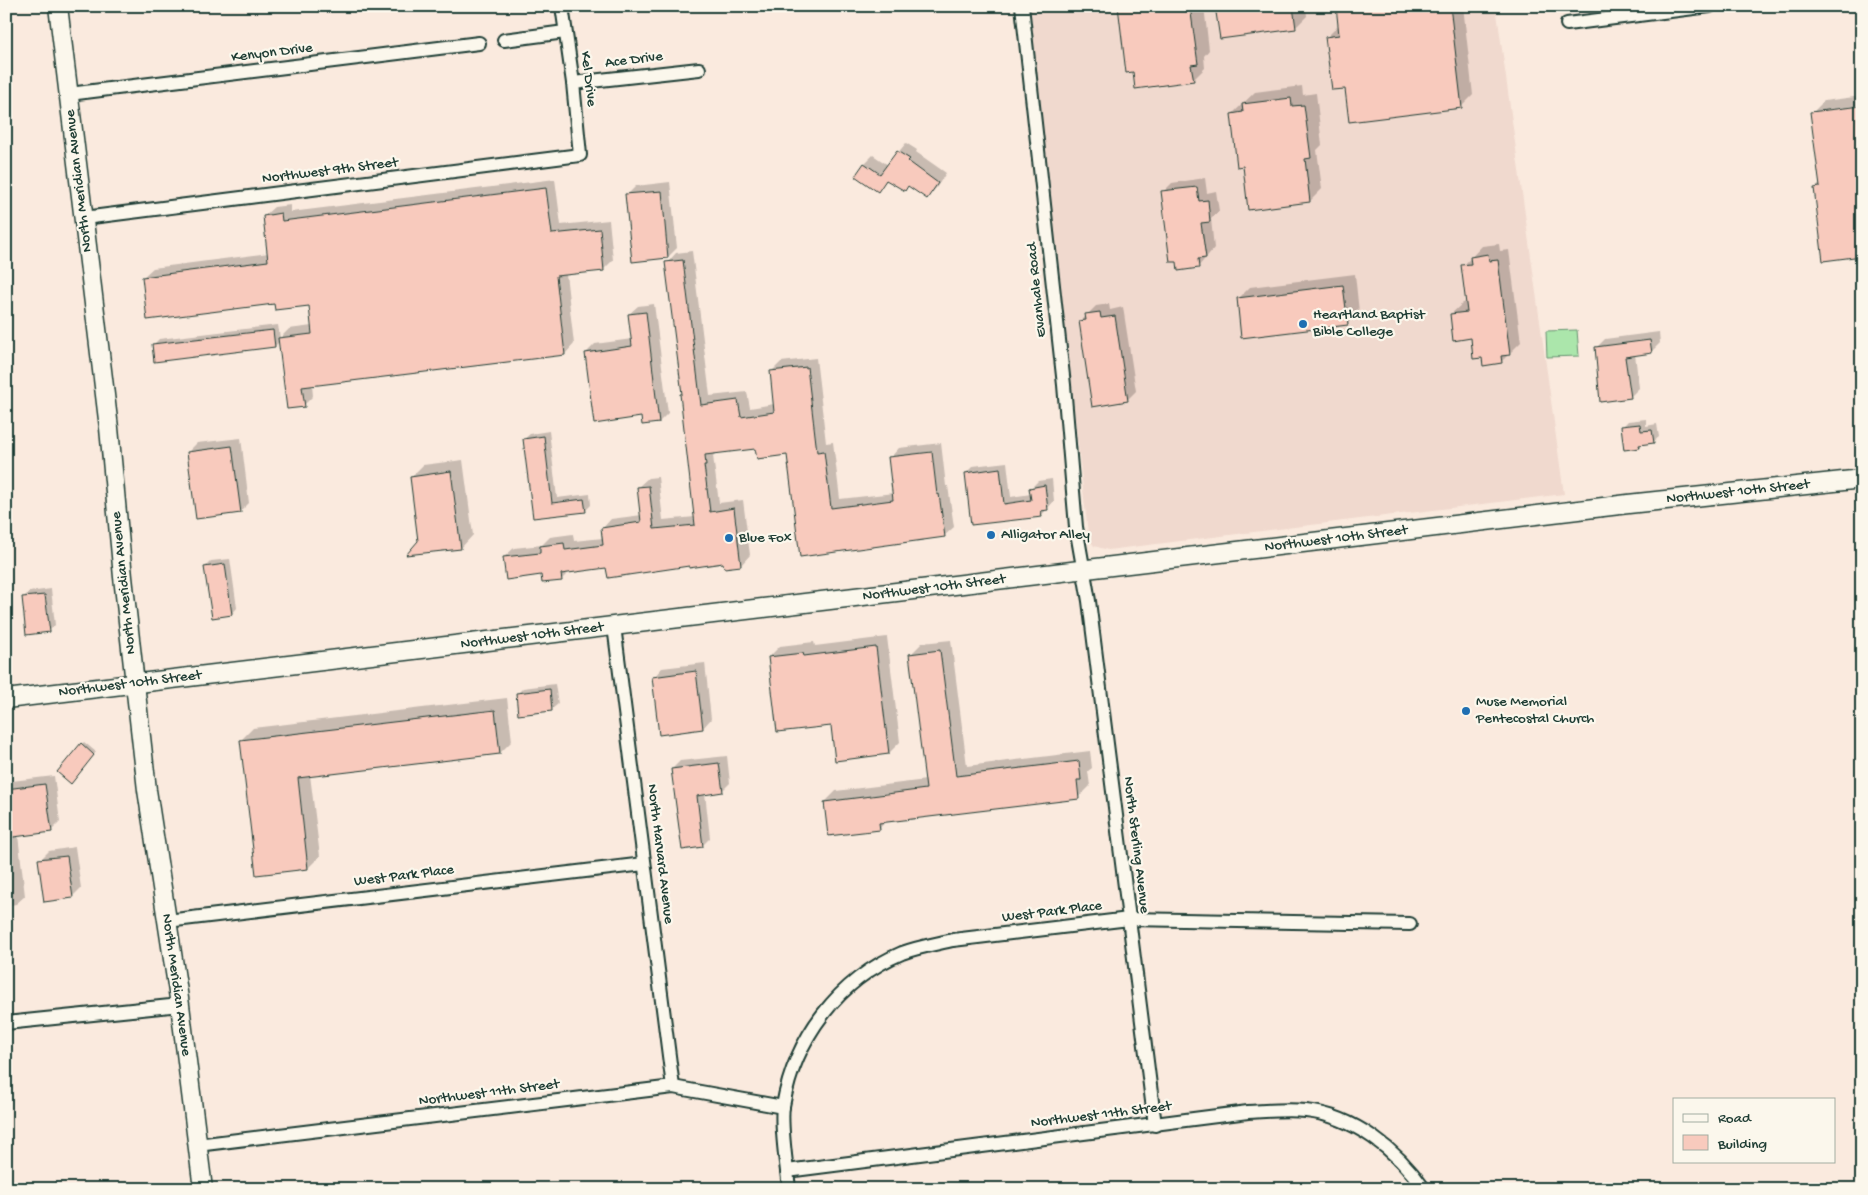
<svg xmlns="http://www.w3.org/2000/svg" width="1868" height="1195" viewBox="0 0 1868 1195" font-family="'Gochi Hand',sans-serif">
<rect width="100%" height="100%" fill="#faeade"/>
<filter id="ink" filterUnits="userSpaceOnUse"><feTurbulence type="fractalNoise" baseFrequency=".02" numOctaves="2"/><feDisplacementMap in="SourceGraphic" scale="10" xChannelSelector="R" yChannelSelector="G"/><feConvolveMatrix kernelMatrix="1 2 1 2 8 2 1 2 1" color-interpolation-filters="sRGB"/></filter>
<g filter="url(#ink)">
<path fill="#f0d9ce" d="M1028,6H1496L1564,494L1108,550L1094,546L1090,540L1088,533Z"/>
<path fill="#abe6ab" stroke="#659270" d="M1577,330L1579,356L1547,357L1546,331Z"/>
<g fill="#0003">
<path d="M1119,6H1204L1209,50L1204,56L1205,68L1193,80Z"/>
<path d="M1217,6H1306L1307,16L1295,28Z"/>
<path d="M1337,6H1463L1473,95L1461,107L1346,88L1327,37L1339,25Z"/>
<path d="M1302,86L1303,95L1316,93L1322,145L1317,150L1322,189L1310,201L1244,165L1232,114L1255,92Z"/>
<path d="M1862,96V255L1815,188L1821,183L1812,113L1824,101Z"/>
<path d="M906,143L917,150L916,152L946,173L936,188L927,197L909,185L888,179L877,190L864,164L873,155L888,165Z"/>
<path d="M1205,178L1207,193L1216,191L1219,211L1211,219L1214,248L1198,267L1163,192L1172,183Z"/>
<path d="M555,179L561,225L609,220L613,260L603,270L566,274L574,344L565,354L312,385L313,396L304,405L280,341L275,346L153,345L159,339L278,325L280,338L289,329L312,326L310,305L275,303L143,277L153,268L269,253L264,216L274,207L291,205V212Z"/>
<path d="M670,182L677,248L668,257L627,195L636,186Z"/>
<path d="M1499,244L1500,251L1509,250L1521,342L1501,362L1483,357L1472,337L1451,314L1463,303L1467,302L1463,266L1482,246Z"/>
<path d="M692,251L710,396L747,392L750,408L774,404L771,372L781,362L816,358L826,443L833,442L840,499L894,493L890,458L899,448L941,443L946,486H948L954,527L944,536L801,556L788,454L757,447L715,453L713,456L719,503L743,500L750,555L741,565L724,562L690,565L607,567L570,571L561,580L542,574L504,557L514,548L542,545L550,537L573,534L574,541L603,538L602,529L611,519L642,515L638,487L648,478L658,477L663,520L695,517L683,394L667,263L676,253Z"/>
<path d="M1355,274L1359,312L1347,324L1238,299L1250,287Z"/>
<path d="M654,304L668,413L659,422L642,416L586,353L595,344L632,339L629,314L638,306Z"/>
<path d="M1109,304L1110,310L1123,307L1136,391L1127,400L1080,322L1096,306Z"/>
<path d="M1659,332L1660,343L1651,352L1635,354L1639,388L1630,397L1596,348L1605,339Z"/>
<path d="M1646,419V426L1657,424L1659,437L1653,442L1643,444L1639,447L1622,427L1628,421Z"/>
<path d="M549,431L557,498L590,494L591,505L585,511L534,516L524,439L530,434Z"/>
<path d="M241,438L249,503L240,512L188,452L197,443Z"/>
<path d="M463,460L473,535L461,548L409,554L419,541L411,477L423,465Z"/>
<path d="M1007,462L1011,497L1031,494V488L1038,481L1052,479L1054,501L1041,516L973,524L966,473L973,466Z"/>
<path d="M230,559L237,608L232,614L205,567L211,561Z"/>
<path d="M51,589L55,625L49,631L23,598L29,592Z"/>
<path d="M887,637L900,742L889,753L832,724L769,657L780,646L814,642L815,646Z"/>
<path d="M951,640L967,766L1090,751L1092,768L1088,771L1090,786L1079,797L887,820L879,829L825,802L836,791L926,780L911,654L922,643Z"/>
<path d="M705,663L711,719L703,728L654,677L662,668Z"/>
<path d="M555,684L558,704L552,709L517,694L523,688Z"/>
<path d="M507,698L512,741L500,753L310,775L320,856L308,868L241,740L253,728Z"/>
<path d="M84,742L96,752L73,780L82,744Z"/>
<path d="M6,744L12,781L54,776L60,822L51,831L18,835L25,896L16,904L6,906Z"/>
<path d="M727,756L730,783L722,791L705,793L710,838L702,846L672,769L680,761Z"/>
<path d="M75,847L81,888L72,897L40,860L49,851Z"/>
</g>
<g fill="#f8cabd" stroke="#1f3d34">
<path d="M1118,6H1190L1198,64L1191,65L1194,81L1135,89L1133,72L1126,73Z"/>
<path d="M1215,6H1293L1296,29L1220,39Z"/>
<path d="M1336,6H1450L1462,108L1349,122L1345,89L1332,90L1325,37L1339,35Z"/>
<path d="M1291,98L1292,106L1304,105L1311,158L1305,159L1310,202L1248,210L1243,166L1237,167L1231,114L1243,112L1242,104Z"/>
<path d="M1862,106V256L1823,261L1814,188L1820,187L1810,112Z"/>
<path d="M897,151L910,159L908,161L938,183L927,199L908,186L905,191L886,180L878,192L855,176L864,163L880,174Z"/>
<path d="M1197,187L1199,201L1208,200L1210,222L1201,223L1206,258L1198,259L1199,268L1178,271L1177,262H1170L1161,191Z"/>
<path d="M546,188L552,234L600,229L604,271L556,276L565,355L302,387L305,407L287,409L278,338L312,334L309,306L275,310L274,304L147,320L142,277L268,261L263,216L281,213L282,221Z"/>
<path d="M662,191L668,258L632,262L625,194Z"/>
<path d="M1488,254L1489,261L1498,260L1510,355L1501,356L1502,363L1483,366L1482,358L1473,359L1471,338L1453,341L1450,314L1467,312L1461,265L1471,264L1470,257Z"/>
<path d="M683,260L701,405L738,400L741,417L774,412L770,371L807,367L817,452L824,451L831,508L893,500L888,457L932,452L937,495L939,494L945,537L800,557L787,455L757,459L755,449L705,455L706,465H704L710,512L734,508L741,566L724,568L723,563L689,568V566L608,578L606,568L561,574L562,581L542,583L541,575L506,580L503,557L540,553V546L564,543L565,550L603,545L601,528L641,522L637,487L649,486L654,529L695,525L680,394H682L665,262Z"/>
<path d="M1343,285L1348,325L1241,338L1237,298Z"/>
<path d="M646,312L659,423L642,425L641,417L594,424L585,353L632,346L628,314Z"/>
<path d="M1100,312L1101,318L1115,316L1128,401L1092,407L1079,321L1086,320L1085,314Z"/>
<path d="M273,330L275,347L154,362L152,344Z"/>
<path d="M1650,340L1652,353L1625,357L1631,398L1600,402L1595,347Z"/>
<path d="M1640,424L1641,431L1652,430L1654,443L1639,445L1640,448L1624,450L1621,426Z"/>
<path d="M544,436L552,503L584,499L586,512L533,518L523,439Z"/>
<path d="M232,446L241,513L196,519L187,452Z"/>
<path d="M1000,468L1004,504L1031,500L1029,488L1045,485L1048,510L1041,511L1042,517L971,525L965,473Z"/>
<path d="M451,471L461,549L406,555L418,541L410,477Z"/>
<path d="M225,564L232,615L212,618L204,567Z"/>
<path d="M45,595L50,632L26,635L22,597Z"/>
<path d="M876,647L889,754L835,761L831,726L777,732L768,657L803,653L804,656Z"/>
<path d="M940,650L956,776L1079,761L1081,780H1077L1079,799L879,823L880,830L828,836L824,802L926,789L909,654Z"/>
<path d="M696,671L703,729L659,735L652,677Z"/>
<path d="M550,689L552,711L518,715L516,693Z"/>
<path d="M495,710L500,754L298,778L308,869L256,875L240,740Z"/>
<path d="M81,743L94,755L71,784L57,772Z"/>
<path d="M719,763L723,792L697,796L703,847L682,850L671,769Z"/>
<path d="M45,784L52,832L6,838V789Z"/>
<path d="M67,856L73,898L44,902L38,859Z"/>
</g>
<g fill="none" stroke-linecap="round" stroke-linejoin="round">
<defs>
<g id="street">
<path d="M1022,6L1064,385L1076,527L1089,601L1155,1125"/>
<path d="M1567,24L1710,6"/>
<path d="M504,40L565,32"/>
<path d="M573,83L699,69"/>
<path d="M69,94L479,43"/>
<path d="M84,218L580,155L573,83L562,6"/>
<path d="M614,626L673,1087"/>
<path d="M167,921L644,864"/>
<path d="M6,1023L180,1005"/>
<path d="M197,1145L673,1087L783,1107"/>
<path d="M787,1171L1248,1112C1268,1111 1287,1109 1306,1111C1354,1116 1397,1150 1424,1189"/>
<path d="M789,1189C787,1167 780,1127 783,1106C795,1038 838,980 902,953C918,947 936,944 953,940L1129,919L1410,924"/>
</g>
<g id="secondary">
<path d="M58,6L109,428L123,577L147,790L180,1005L203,1189"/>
<path d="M6,699L1628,504L1862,479"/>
</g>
</defs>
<use href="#street" stroke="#1f3d34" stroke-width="16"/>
<use href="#secondary" stroke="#1f3d34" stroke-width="21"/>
<use href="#street" stroke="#fbf7ec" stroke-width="12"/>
<use href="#secondary" stroke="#fbf7ec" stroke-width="18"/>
</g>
</g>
<g fill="#1f6fb2" stroke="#fbf7ec" stroke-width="2">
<circle cx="1303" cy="324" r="5"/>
<circle cx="991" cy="535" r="5"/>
<circle cx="729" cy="538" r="5"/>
<circle cx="1466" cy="711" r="5"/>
</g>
<g text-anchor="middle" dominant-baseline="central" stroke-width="4.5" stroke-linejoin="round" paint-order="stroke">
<g font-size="15" fill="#1f3d34" stroke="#fbf7ec">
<text transform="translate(272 53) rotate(-7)">Kenyon Drive</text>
<text transform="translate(634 60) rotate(-7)">Ace Drive</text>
<text transform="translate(588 79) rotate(83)">Kel Drive</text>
<text transform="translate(330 171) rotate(-7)">Northwest 9th Street</text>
<text transform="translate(79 181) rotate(-97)">North Meridian Avenue</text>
<text transform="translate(1037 290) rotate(-96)">Evanhale Road</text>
<text transform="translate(1738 492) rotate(-6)">Northwest 10th Street</text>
<text transform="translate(1336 539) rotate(-7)">Northwest 10th Street</text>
<text transform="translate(124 583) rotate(-96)">North Meridian Avenue</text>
<text transform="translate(934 588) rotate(-7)">Northwest 10th Street</text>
<text transform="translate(532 636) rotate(-7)">Northwest 10th Street</text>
<text transform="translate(130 684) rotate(-7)">Northwest 10th Street</text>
<text transform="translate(1136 845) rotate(83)">North Sterling Avenue</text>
<text transform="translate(660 854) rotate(83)">North Harvard Avenue</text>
<text transform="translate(404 876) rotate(-7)">West Park Place</text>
<text transform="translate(1052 912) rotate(-7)">West Park Place</text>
<text transform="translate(176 985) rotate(82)">North Meridian Avenue</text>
<text transform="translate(489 1093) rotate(-7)">Northwest 11th Street</text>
<text transform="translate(1101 1115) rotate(-7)">Northwest 11th Street</text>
</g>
<g font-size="15" fill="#1f3d34" stroke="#fbf7ec" text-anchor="start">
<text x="1313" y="315">Heartland Baptist<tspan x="1313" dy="17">Bible College</tspan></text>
<text x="1001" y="535">Alligator Alley</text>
<text x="739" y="538">Blue Fox</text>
<text x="1476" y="702">Muse Memorial<tspan x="1476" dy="17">Pentecostal Church</tspan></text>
</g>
</g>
<rect width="1868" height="1195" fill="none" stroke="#fbf7ec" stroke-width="25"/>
<rect x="12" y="12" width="1843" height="1170" fill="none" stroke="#1f3d34" stroke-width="2" filter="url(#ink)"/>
<rect x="1673" y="1098" width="162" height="65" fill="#fbf7ec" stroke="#a3ada2"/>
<rect x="1683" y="1114" width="25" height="8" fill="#fbf7ec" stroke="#a3ada2"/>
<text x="1718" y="1122" font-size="15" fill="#1f3d34">Road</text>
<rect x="1683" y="1135" width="25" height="15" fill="#f8cabd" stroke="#a3ada2"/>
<text x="1718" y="1148" font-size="15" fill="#1f3d34">Building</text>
</svg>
